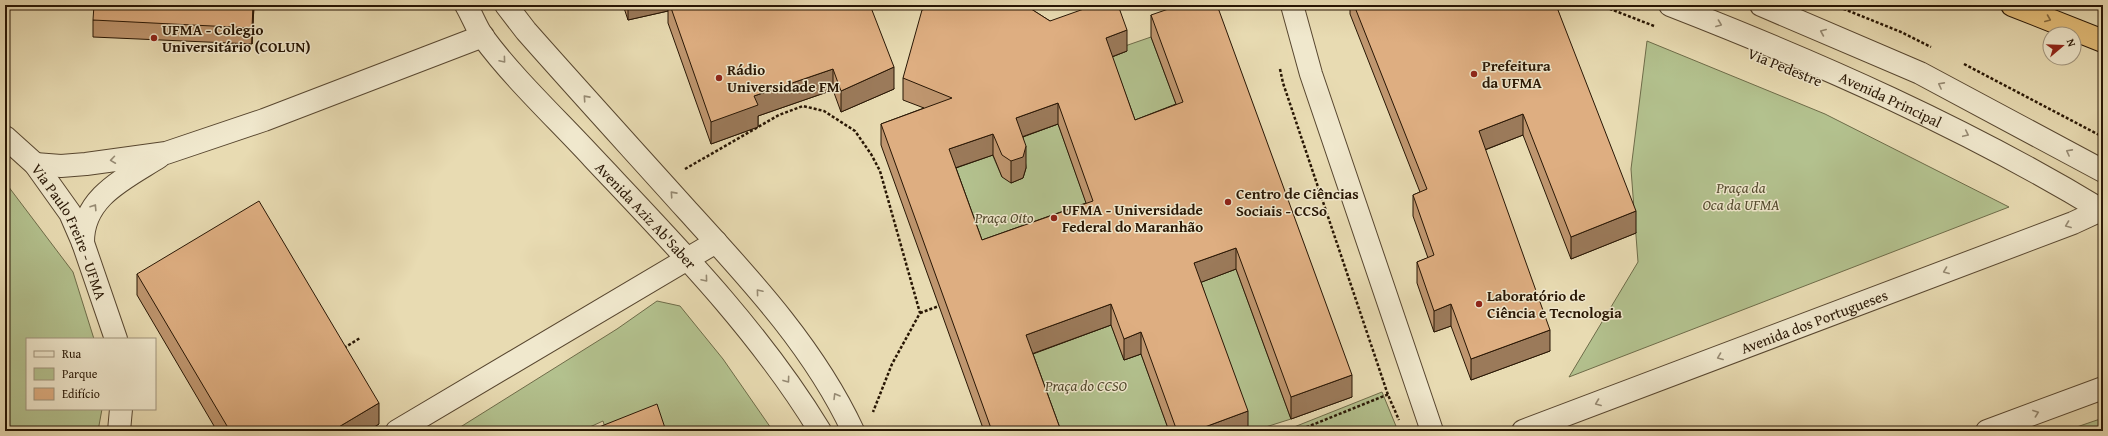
<svg xmlns="http://www.w3.org/2000/svg" width="2108" height="436" viewBox="0 0 2108 436" font-family="'Gentium Book Plus',serif">
<rect width="100%" height="100%" fill="#e8dbb2"/>
<filter id="stains"><feTurbulence type="fractalNoise" baseFrequency=".005" numOctaves="4"/><feColorMatrix values="0 0 0 0 .2 0 0 0 0 .09 0 0 0 0 .02 0 0 0 .5 -.17"/></filter>
<radialGradient id="worn" r=".72"><stop offset=".6" stop-color="#630" stop-opacity="0"/><stop offset="1" stop-color="#630" stop-opacity=".3"/></radialGradient>
<g fill="#b3c18e" stroke="#6e6c49">
<path d="M1151,37L1183,123L1190,241L1106,59L1127,51L1125,46Z"/>
<path d="M1647,41L1825,114L2009,207L1569,377L1638,262L1631,169Z"/>
<path d="M1058,124L1103,250L1004,301L933,126L992,154L1002,177L1016,139Z"/>
<path d="M5,182L73,272L94,339H27V409H102L98,431H5Z"/>
<path d="M1236,269L1291,419L1253,431H1247L1194,285Z"/>
<path d="M657,301L680,306L723,359L773,431H606L603,421L581,431H454L617,329Z"/>
<path d="M1111,325L1124,360L1141,354L1169,431H1054L1026,356Z"/>
<path d="M1382,392L1398,431H1284Z"/>
<path d="M2103,418V431H2065Z"/>
</g>
<g fill="none" stroke-linecap="round" stroke-linejoin="round">
<defs>
<g id="street">
<path id="s1" d="M466,5C472,15 476,27 483,37C513,78 558,120 593,158C674,244 758,329 820,431"/>
<path d="M506,5L526,31C579,91 633,150 686,209C748,277 814,347 853,431"/>
<path d="M1292,5L1311,74L1432,431"/>
<path id="s2" d="M1670,5C1819,63 1966,128 2103,211"/>
<path d="M1761,5L1920,73L2103,171"/>
<path id="s3" d="M5,137L35,164L70,213L83,243L116,339"/>
<path d="M35,164L61,166L86,164L166,153L264,120L483,36"/>
<path d="M83,243C82,197 126,178 159,157"/>
<path d="M119,431L121,409"/>
<path d="M397,431L716,242"/>
<path id="s4" d="M1523,431L2073,223L2103,209"/>
<path d="M1987,431L2103,388"/>
</g>
<path id="highway" d="M2012,5L2103,41"/>
</defs>
<use href="#street" stroke="#584730" stroke-width="24"/>
<use href="#highway" stroke="#281604" stroke-width="24"/>
<g stroke="#281604" stroke-width="2.5" stroke-dasharray="3 2" stroke-linecap="butt">
<path d="M1600,5L1654,26"/>
<path d="M1834,5L1901,32L1931,47"/>
<path d="M1964,64L2103,137"/>
<path d="M1280,69L1283,83L1388,395L1399,420"/>
<path d="M685,169L779,115L803,106L824,111L855,131L871,154L880,171L920,313L892,364L873,412"/>
<path d="M920,313L939,306"/>
<path d="M344,348L360,338"/>
<path d="M1297,431L1389,394"/>
</g>
<use href="#street" stroke="#f0e8cd" stroke-width="22"/>
<use href="#highway" stroke="#e4be79" stroke-width="22"/>
</g>
<g fill="#bf966f" stroke="#281604" fill-rule="evenodd">
<path d="M254,5L252,44L93,37V20Z"/>
<path d="M623,5H870L894,89L841,112L833,90L758,116V127L711,144L668,23V11L628,20Z"/>
<path d="M1350,5H1556L1636,233L1571,259L1523,135L1485,150L1550,351L1471,380L1451,326L1434,332L1417,283V262L1428,258L1413,216V195L1420,192L1350,14Z"/>
<path d="M1028,7L1050,21L1127,51L1112,57L1135,120L1176,104L1151,37V15L1352,397L1291,419L1236,269L1201,282L1248,431H1169L1141,354L1124,360L1111,325L1033,354L1061,431H984L881,145V124L924,108L903,100V78ZM1058,124L1086,203L982,240L956,168L993,155L1002,177L1011,183L1023,178L1026,168L1023,137Z"/>
<path d="M137,274L379,424L368,431H217L137,295Z"/>
</g>
<g fill="#9b7a5a" stroke="#281604">
<path d="M253,5H254L252,44V28Z"/>
<path d="M628,5H668V11L628,20Z"/>
<path d="M1127,30V51L1106,59V38Z"/>
<path d="M894,67V89L841,112V91Z"/>
<path d="M833,69V90L758,116V127L711,144V122L754,96Z"/>
<path d="M1058,103V124L1016,139V118Z"/>
<path d="M1523,114V135L1479,152V131Z"/>
<path d="M993,134V155L949,170V149Z"/>
<path d="M1026,146V168L1023,178L1011,183V161Z"/>
<path d="M1636,211V233L1571,259V237Z"/>
<path d="M1236,248V269L1194,285V263Z"/>
<path d="M1111,304V325L1026,356V335Z"/>
<path d="M1451,304V326L1434,332V311Z"/>
<path d="M1550,330V351L1471,380V359Z"/>
<path d="M1141,332V354L1124,360V339Z"/>
<path d="M1352,375V397L1291,419V397Z"/>
<path d="M379,403V424L368,431H332Z"/>
<path d="M1248,411V431H1194Z"/>
</g>
<g fill="#deae81" stroke="#281604" fill-rule="evenodd">
<path d="M94,5H253L252,28L93,20Z"/>
<path d="M670,5H870L894,67L841,91L833,69L754,96L758,105L711,122Z"/>
<path d="M939,5H1027L1028,7L1050,21L1095,5H1118L1127,30L1106,38L1135,120L1183,102L1151,15L1180,5H1217L1352,375L1291,397L1236,248L1194,263L1248,411L1194,431H1177L1141,332L1124,339L1111,304L1026,335L1061,431H992L881,124L952,98L903,78L922,10ZM1058,103L1093,201L982,240L949,149L993,134L1002,155L1011,161L1023,157L1026,146L1016,118Z"/>
<path d="M1354,5H1556L1636,211L1571,237L1523,114L1479,131L1550,330L1471,359L1451,304L1434,311L1417,262L1434,255L1413,195L1427,189Z"/>
<path d="M259,201L379,403L332,431H230L137,274Z"/>
<path d="M657,404L666,431H589Z"/>
</g>
<defs><path id="oneway-chevron" d="M-2-3.5L2.5 0L-2 3.5" fill="none" stroke-width="1.6" stroke-linecap="round" stroke-linejoin="round"/></defs>
<use stroke="#866a3e" href="#oneway-chevron" transform="translate(2048 19) rotate(22)"/>
<g stroke="#968a73">
<use href="#oneway-chevron" transform="translate(1719 24) rotate(21)"/>
<use href="#oneway-chevron" transform="translate(1823 32) rotate(-157)"/>
<use href="#oneway-chevron" transform="translate(503 60) rotate(50)"/>
<use href="#oneway-chevron" transform="translate(1941 85) rotate(-152)"/>
<use href="#oneway-chevron" transform="translate(586 98) rotate(-132)"/>
<use href="#oneway-chevron" transform="translate(1966 134) rotate(25)"/>
<use href="#oneway-chevron" transform="translate(2069 152) rotate(-152)"/>
<use href="#oneway-chevron" transform="translate(113 160) rotate(172)"/>
<use href="#oneway-chevron" transform="translate(673 194) rotate(-132)"/>
<use href="#oneway-chevron" transform="translate(94 207) rotate(-57)"/>
<use href="#oneway-chevron" transform="translate(2068 225) rotate(159)"/>
<use href="#oneway-chevron" transform="translate(1946 271) rotate(159)"/>
<use href="#oneway-chevron" transform="translate(705 279) rotate(50)"/>
<use href="#oneway-chevron" transform="translate(759 292) rotate(-130)"/>
<use href="#oneway-chevron" transform="translate(1720 357) rotate(159)"/>
<use href="#oneway-chevron" transform="translate(787 380) rotate(54)"/>
<use href="#oneway-chevron" transform="translate(836 396) rotate(-121)"/>
<use href="#oneway-chevron" transform="translate(1598 403) rotate(159)"/>
<use href="#oneway-chevron" transform="translate(2036 413) rotate(-20)"/>
</g>
<g fill="#8f2418" stroke="#f0e8cd" stroke-width="1.5">
<circle cx="154" cy="38" r="4"/>
<circle cx="1474" cy="74" r="4"/>
<circle cx="719" cy="78" r="4"/>
<circle cx="1228" cy="202" r="4"/>
<circle cx="1054" cy="218" r="4"/>
<circle cx="1479" cy="304" r="4"/>
</g>
<g text-anchor="middle" dominant-baseline="central" stroke-width="3" stroke-linejoin="round" paint-order="stroke">
<g font-size="15" font-weight="bold" fill="#281604" stroke="#f0e8cd" text-anchor="start">
<text x="162" y="29">UFMA - Colegio<tspan x="162" dy="17">Universitário (COLUN)</tspan></text>
<text x="1482" y="65">Prefeitura<tspan x="1482" dy="17">da UFMA</tspan></text>
<text x="727" y="69">Rádio<tspan x="727" dy="17">Universidade FM</tspan></text>
<text x="1236" y="193">Centro de Ciências<tspan x="1236" dy="17">Sociais - CCSo</tspan></text>
<text x="1062" y="209">UFMA - Universidade<tspan x="1062" dy="17">Federal do Maranhão</tspan></text>
<text x="1487" y="295">Laboratório de<tspan x="1487" dy="17">Ciência e Tecnologia</tspan></text>
</g>
<g font-size="15" fill="#281604" stroke="#f0e8cd">
<text transform="translate(1785 67) rotate(22)">Via Pedestre</text>
<text stroke="none"><textPath href="#s2" startOffset="240">Avenida Principal</textPath></text>
<text stroke="none"><textPath href="#s1" startOffset="278">Avenida Aziz Ab'Saber</textPath></text>
<text stroke="none"><textPath href="#s3" startOffset="117">Via Paulo Freire - UFMA</textPath></text>
<text stroke="none"><textPath href="#s4" startOffset="311">Avenida dos Portugueses</textPath></text>
</g>
<g font-size="15" font-style="italic" fill="#52492d" stroke="#f0e8cd">
<text x="1741" y="187">Praça da<tspan x="1741" dy="17">Oca da UFMA</tspan></text>
<text x="1004" y="217">Praça Oito</text>
<text x="1086" y="385">Praça do CCSO</text>
</g>
</g>
<rect width="2108" height="436" fill="none" stroke="#e8dbb2" stroke-width="20"/>
<rect x="6" y="6" width="2096" height="424" fill="none" stroke="#281604" stroke-width="2"/>
<rect x="10" y="10" width="2088" height="416" fill="none" stroke="#281604"/>
<rect x="26" y="338" width="130" height="72" fill="#f0e8cd" stroke="#a0947d"/>
<rect x="34" y="351" width="20" height="6" fill="#f0e8cd" stroke="#a0947d"/>
<text x="62" y="358" font-size="12" fill="#281604">Rua</text>
<rect x="34" y="368" width="20" height="12" fill="#b3c18e" stroke="#a0947d"/>
<text x="62" y="378" font-size="12" fill="#281604">Parque</text>
<rect x="34" y="388" width="20" height="12" fill="#deae81" stroke="#a0947d"/>
<text x="62" y="398" font-size="12" fill="#281604">Edifício</text>
<g transform="translate(2062 46) rotate(71)"><circle r="19" fill="#f0e8cd" stroke="#a0947d"/>
<path d="M0-3L7 15L0 10L-7 15Z" fill="#8f2418"/>
<text y="-6" font-size="11" font-weight="bold" text-anchor="middle" fill="#281604">N</text>
</g>
<rect width="100%" height="100%" filter="url(#stains)"/>
<rect width="100%" height="100%" fill="url(#worn)"/>
</svg>
